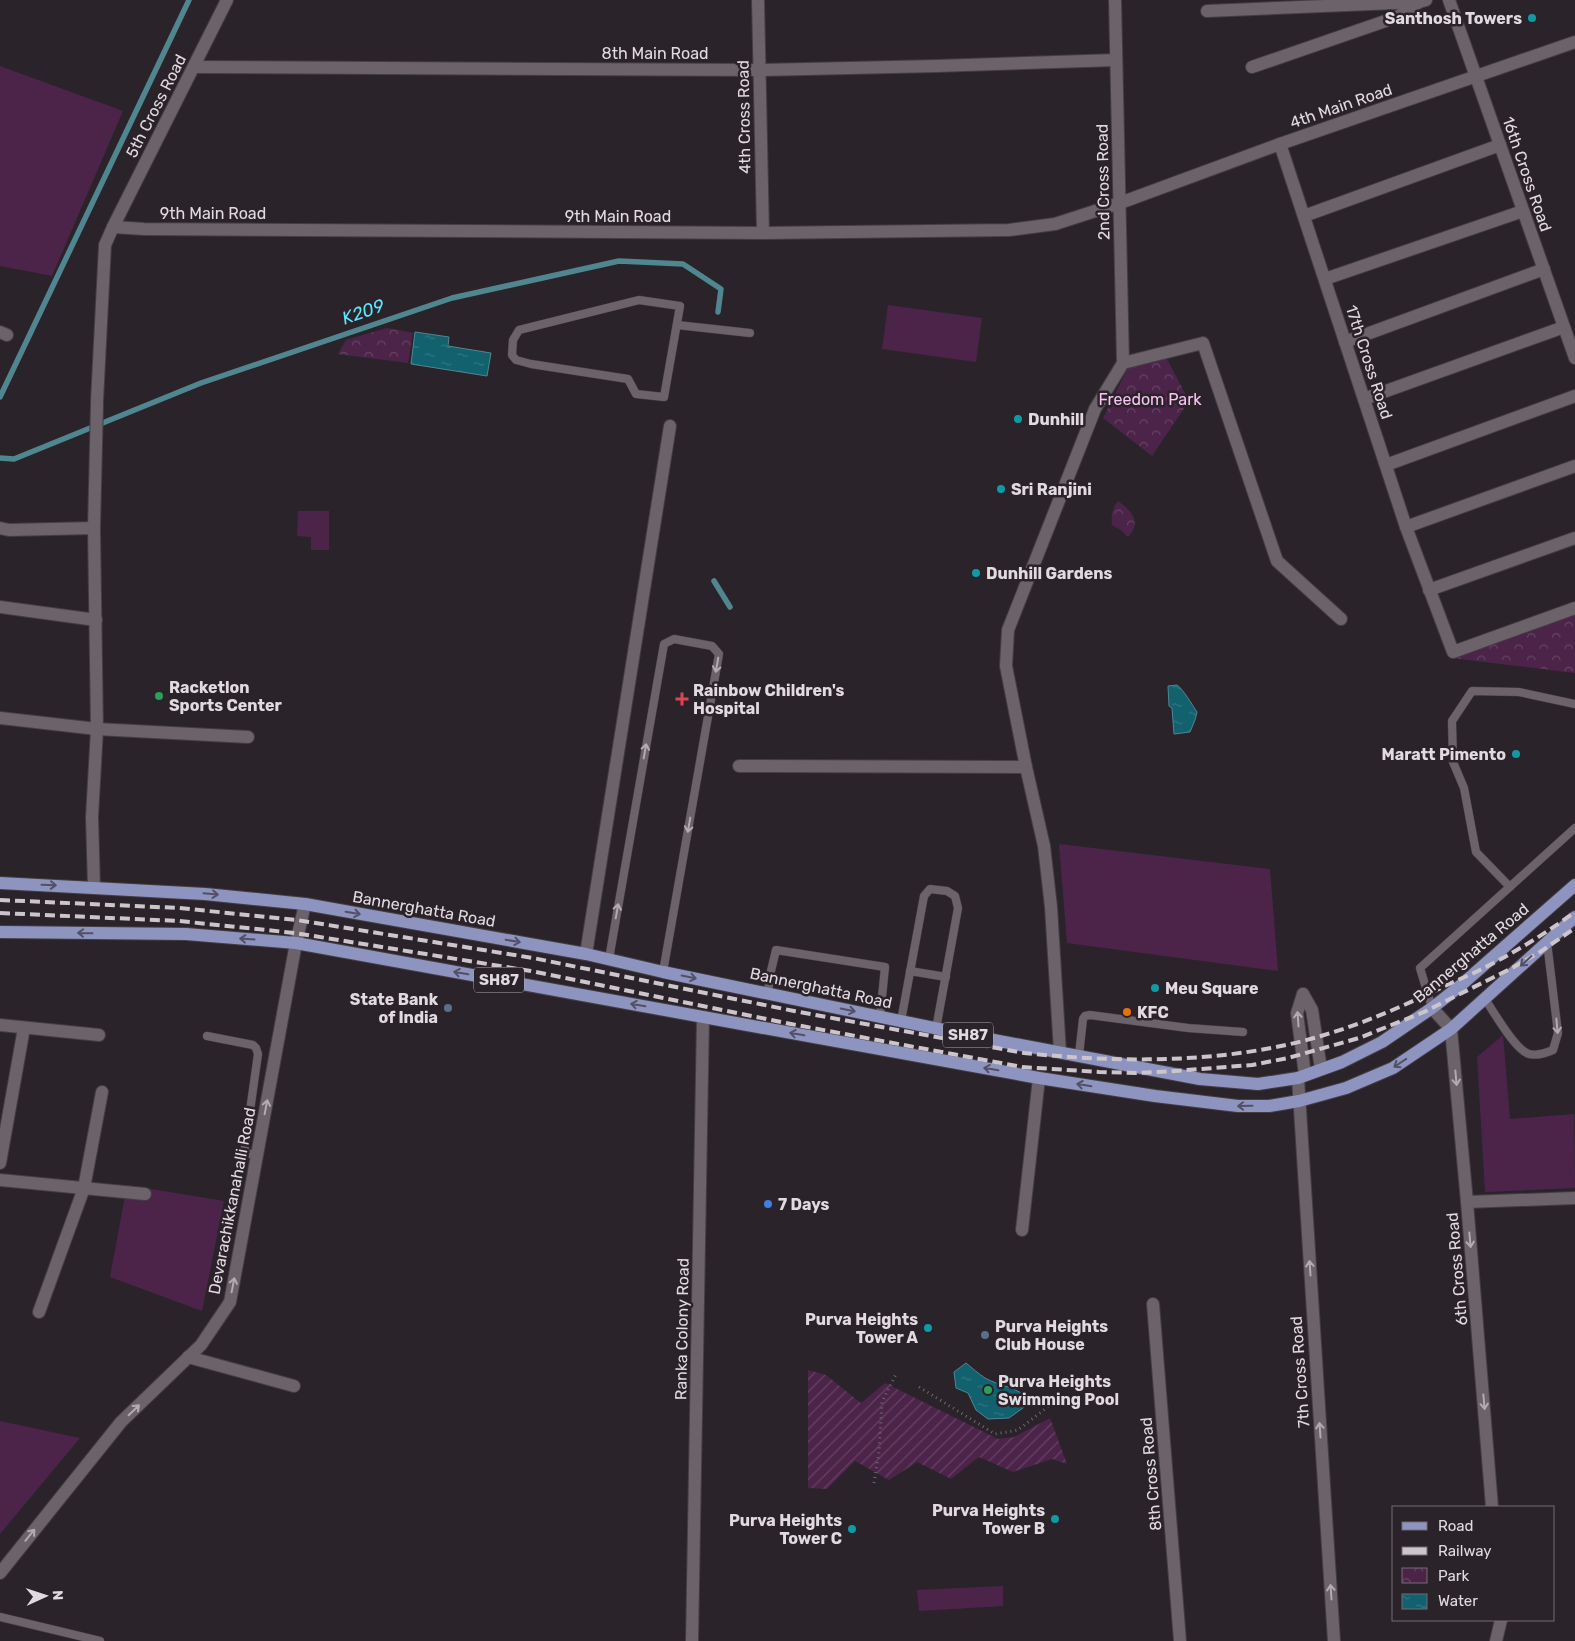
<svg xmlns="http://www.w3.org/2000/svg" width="1575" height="1641" viewBox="0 0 1575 1641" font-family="Rubik,sans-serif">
<defs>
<pattern id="park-crowns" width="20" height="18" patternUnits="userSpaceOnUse" patternTransform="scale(1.25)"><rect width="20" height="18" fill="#4c244a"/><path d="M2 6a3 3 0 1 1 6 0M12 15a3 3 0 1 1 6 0" fill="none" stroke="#664364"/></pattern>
<pattern id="garden-furrows" width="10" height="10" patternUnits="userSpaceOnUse" patternTransform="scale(1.25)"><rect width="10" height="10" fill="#4c244a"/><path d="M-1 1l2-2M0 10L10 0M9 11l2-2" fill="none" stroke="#664364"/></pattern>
<pattern id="water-ripples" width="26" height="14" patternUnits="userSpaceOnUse" patternTransform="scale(1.25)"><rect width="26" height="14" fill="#11616e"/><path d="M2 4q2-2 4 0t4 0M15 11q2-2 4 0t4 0" fill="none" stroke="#337782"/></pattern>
</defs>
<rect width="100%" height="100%" fill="#2b232a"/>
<g fill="#4c244a">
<path d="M0,66L123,111L52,276L0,266Z"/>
<path d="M888,305L982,318L976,362L882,349Z"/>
<path d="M298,511H329V550H311V537L297,536Z"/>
<path d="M1059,844L1270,869L1278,971L1067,943Z"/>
<path d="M1503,1035L1510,1119L1574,1114L1575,1188L1485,1192L1477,1057Z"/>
<path d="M127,1185L224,1201L202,1311L110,1277Z"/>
<path d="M0,1421L80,1438L0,1534Z"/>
<path d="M1003,1586V1606L919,1611L917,1590Z"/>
</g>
<g fill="url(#park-crowns)">
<path d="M387,328L413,333L408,363L338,354L346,340Z"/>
<path d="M1167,359L1189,401L1152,456L1103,418L1128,368Z"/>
<path d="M1118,501C1132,511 1142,522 1128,537L1121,530L1112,525C1111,515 1112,509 1118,501Z"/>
<path d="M1575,615V673L1451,658Z"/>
</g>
<path fill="url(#garden-furrows)" d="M808,1370L826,1375L861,1403L885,1383L998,1439L1014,1437L1050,1418L1067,1464L1052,1459L1013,1472L979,1457L951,1479L917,1462L889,1480L855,1461L827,1489L808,1488Z"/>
<g fill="url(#water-ripples)" stroke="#4f8690">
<path d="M415,332L449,337L448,346L491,353L487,376L411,364Z"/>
<path d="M1177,685C1184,690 1192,705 1197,712L1195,720L1190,732L1174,734L1172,708L1169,706L1168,686Z"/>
<path d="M966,1363C972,1368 979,1374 985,1378C1001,1387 1017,1386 1029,1400L1023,1408L1009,1418L988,1419L976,1410L968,1393L956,1388L954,1372Z"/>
</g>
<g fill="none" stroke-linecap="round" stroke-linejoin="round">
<g stroke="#4f8690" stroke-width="5.5">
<path d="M0,397L189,0"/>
<path d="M0,458L14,459L201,383L452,298L619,261L683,264L721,289L718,312"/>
<path d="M714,581L730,607"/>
</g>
<defs>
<g id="lane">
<path d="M639,300L680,306L664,397L636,394L628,379L531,364L516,360L512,355L513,340L519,330Z"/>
<path d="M677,325L750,333"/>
<path d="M1510,887L1476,852L1464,788L1453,762L1452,721L1472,691L1519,692L1575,704"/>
<path d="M609,959L664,644L674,639L712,646L719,654L663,972"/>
<path d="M910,971L946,977"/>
<path d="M768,993L770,975L776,950L885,967L880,1017"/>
<path d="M1485,999C1494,1012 1515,1050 1529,1054C1537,1056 1546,1053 1553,1050L1558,1033L1547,942"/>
<path d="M1432,1008L1420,968L1575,828"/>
<path d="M901,1021L924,896L930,889L947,891L955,896L958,908L936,1029"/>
<path d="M207,1036L253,1045L256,1048L258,1054L244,1153L257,1155"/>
<path d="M1079,1055L1083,1019L1085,1016L1090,1015L1188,1028L1243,1032"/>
<path d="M0,1617L100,1641"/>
</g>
<g id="street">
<path d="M758,0L763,233"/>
<path d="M1449,0L1575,358"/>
<path d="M1207,11L1419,2L1426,0"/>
<path d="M194,67L760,70L937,66L1116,60"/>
<path d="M1252,67L1397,17L1419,2"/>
<path d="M1280,144L1406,527L1453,652L1575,608"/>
<path d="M1304,216L1500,145"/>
<path d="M113,227L144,229L763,233L1009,230L1055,224L1120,203L1280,144L1575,42"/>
<path d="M1325,279L1523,211"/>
<path d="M0,332L7,335"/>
<path d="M1345,342L1544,269"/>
<path d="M1123,363L1203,343L1277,561L1341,619"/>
<path d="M1364,399L1564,327"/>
<path d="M97,401L105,245L113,227L227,0"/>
<path d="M1386,465L1575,396"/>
<path d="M1406,527L1575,466"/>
<path d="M0,528L9,530L94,528"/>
<path d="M1429,590L1575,538"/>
<path d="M0,607L96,620"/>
<path d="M0,718L97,729L248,737"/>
<path d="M739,766L1026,767"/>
<path d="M94,887L92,817L97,729L94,528L97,404"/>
<path d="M586,954L670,426"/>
<path d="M1303,994L1297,1013L1305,1075"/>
<path d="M1303,994L1312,1010L1321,1069"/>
<path d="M0,1025L99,1035"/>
<path d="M0,1163L24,1028"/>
<path d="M0,1180L145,1194"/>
<path d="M1467,1202L1575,1198"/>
<path d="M1022,1230L1039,1078"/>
<path d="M1153,1304L1180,1641"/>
<path d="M39,1312L84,1188L102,1092"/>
<path d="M188,1357L294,1386"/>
</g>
<g id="secondary">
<path d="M1432,1008L1451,1029L1467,1202L1492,1507"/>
<path d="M1060,1052L1051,907L1044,846L1026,767L1006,666L1008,630L1095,409L1123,363L1115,0"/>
<path d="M1298,1078L1334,1641"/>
<path d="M0,1573L121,1422L201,1345L230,1302L296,943L305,904"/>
<path d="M692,1641L703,1017"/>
<path d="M1496,1641L1501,1620"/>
</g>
<g id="primary">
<path d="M0,883L205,894L305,904L586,954L663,972L978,1037L1200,1079L1258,1084L1298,1078L1342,1062L1382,1042L1432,1008L1460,986L1575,885"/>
<path d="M0,932L186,934L296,943L1039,1078L1155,1096L1238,1106H1269L1299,1101L1346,1088L1393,1068L1451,1029L1575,917"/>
</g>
</defs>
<use href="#lane" stroke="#443e43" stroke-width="9"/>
<use href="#street" stroke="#443e43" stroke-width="14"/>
<use href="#secondary" stroke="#443e43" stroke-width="14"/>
<use href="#primary" stroke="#443e43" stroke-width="14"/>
<g stroke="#6f686e" stroke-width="3" stroke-dasharray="1 4" stroke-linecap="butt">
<path d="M919,1387L995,1434L1018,1430L1054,1402"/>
<path d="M874,1483L879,1452L882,1402L896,1374"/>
</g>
<use href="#lane" stroke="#6b626a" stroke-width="8"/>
<use href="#street" stroke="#6b626a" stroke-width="12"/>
<use href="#secondary" stroke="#6b626a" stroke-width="12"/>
<use href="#primary" stroke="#8e94c0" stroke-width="12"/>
<g stroke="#ccc5cb" stroke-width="4" stroke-dasharray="10 5" stroke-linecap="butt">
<path d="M0,900L179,908L297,920L533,958L794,1011L1024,1053C1122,1063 1226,1064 1321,1036C1365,1023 1406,1005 1447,985C1457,980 1468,976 1478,971C1512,954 1545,934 1575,912"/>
<path d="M0,913L179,921L295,933L531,971L791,1024L1022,1067L1099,1072L1136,1073L1175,1071L1252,1065L1288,1058L1359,1038L1424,1012L1512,968L1540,952L1575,928"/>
</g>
</g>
<defs><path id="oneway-shaft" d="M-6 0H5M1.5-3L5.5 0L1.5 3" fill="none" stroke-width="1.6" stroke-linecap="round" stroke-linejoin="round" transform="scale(1.25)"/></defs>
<g stroke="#b2abb1">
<use href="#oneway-shaft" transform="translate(717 665) rotate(100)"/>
<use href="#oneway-shaft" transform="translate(645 751) rotate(-80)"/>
<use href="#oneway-shaft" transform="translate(689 825) rotate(100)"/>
<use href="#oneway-shaft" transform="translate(617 911) rotate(-80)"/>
<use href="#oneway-shaft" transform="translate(1298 1019) rotate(-94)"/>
<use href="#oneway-shaft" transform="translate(1557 1026) rotate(85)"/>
<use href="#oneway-shaft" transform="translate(1456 1078) rotate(85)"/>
<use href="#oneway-shaft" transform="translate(266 1107) rotate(-79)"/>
<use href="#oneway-shaft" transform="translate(1470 1240) rotate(85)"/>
<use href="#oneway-shaft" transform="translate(1310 1268) rotate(-94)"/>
<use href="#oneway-shaft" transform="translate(233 1285) rotate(-79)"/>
<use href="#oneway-shaft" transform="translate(1484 1402) rotate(85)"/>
<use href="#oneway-shaft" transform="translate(134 1410) rotate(-44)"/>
<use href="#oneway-shaft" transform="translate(1320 1430) rotate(-94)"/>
<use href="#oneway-shaft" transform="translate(30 1535) rotate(-51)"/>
<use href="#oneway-shaft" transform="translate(1331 1592) rotate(-94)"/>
</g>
<g stroke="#535066">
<use href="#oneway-shaft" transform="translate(49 885) rotate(2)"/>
<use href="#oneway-shaft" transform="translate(211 894) rotate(5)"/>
<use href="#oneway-shaft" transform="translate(353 913) rotate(10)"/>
<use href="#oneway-shaft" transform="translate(85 933) rotate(-179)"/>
<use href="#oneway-shaft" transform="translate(247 939) rotate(-176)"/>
<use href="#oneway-shaft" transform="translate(513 941) rotate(10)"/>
<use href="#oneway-shaft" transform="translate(1526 961) rotate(138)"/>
<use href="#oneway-shaft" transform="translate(461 973) rotate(-170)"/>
<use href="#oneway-shaft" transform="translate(689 977) rotate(11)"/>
<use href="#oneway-shaft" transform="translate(638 1005) rotate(-170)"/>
<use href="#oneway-shaft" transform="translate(848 1010) rotate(12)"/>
<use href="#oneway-shaft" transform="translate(797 1034) rotate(-170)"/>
<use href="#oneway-shaft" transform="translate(1400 1063) rotate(146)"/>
<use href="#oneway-shaft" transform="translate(991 1069) rotate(-170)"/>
<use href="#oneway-shaft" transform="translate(1084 1085) rotate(-171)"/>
<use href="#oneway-shaft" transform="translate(1245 1106) rotate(179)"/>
</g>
<g fill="#0f9aa8" stroke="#2b232a" stroke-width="2">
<circle cx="1532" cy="18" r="5"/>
<circle cx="1018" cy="419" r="5"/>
<circle cx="1001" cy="489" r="5"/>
<circle cx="976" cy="573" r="5"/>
<circle cx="1516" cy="754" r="5"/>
<circle cx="1155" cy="988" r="5"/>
<circle cx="928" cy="1328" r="5"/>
<circle cx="1055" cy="1519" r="5"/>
<circle cx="852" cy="1529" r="5"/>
</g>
<g fill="#2e9e5b" stroke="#2b232a" stroke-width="2">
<circle cx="159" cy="696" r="5"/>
<circle cx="988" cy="1390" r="5"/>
</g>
<path fill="#e0444e" stroke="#2b232a" stroke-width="2" d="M679.5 691.5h5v5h5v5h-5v5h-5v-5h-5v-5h5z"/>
<g fill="#5c6f8a" stroke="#2b232a" stroke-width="2">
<circle cx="448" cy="1008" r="5"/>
<circle cx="985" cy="1335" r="5"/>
</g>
<circle fill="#e8710a" stroke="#2b232a" stroke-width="2" cx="1127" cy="1012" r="5"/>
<circle fill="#3f7fe0" stroke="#2b232a" stroke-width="2" cx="768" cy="1204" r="5"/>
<g text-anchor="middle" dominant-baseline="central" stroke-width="5" stroke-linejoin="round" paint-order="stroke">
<g fill="#2b232a" stroke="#aaa4a9" stroke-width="1">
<rect x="474" y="967.5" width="50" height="25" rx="4"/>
<rect x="943" y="1022.5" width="50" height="25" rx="4"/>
</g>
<g font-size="15" font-weight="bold" fill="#e1dbe0">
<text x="499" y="980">SH87</text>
<text x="968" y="1035">SH87</text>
</g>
<g font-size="16" font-weight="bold" fill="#e1dbe0" stroke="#2b232a" text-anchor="start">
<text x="1522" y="18" text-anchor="end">Santhosh Towers</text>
<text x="1028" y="419">Dunhill</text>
<text x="1011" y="489">Sri Ranjini</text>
<text x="986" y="573">Dunhill Gardens</text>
<text x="169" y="687">Racketlon<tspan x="169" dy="18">Sports Center</tspan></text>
<text x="693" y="690">Rainbow Children's<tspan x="693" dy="18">Hospital</tspan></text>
<text x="1506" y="754" text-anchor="end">Maratt Pimento</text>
<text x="1165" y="988">Meu Square</text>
<text x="438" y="999" text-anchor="end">State Bank<tspan x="438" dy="18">of India</tspan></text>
<text x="1137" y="1012">KFC</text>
<text x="778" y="1204">7 Days</text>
<text x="918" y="1319" text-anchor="end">Purva Heights<tspan x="918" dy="18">Tower A</tspan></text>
<text x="995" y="1326">Purva Heights<tspan x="995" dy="18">Club House</tspan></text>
<text x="998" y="1381">Purva Heights<tspan x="998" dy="18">Swimming Pool</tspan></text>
<text x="1045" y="1510" text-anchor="end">Purva Heights<tspan x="1045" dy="18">Tower B</tspan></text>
<text x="842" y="1520" text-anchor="end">Purva Heights<tspan x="842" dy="18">Tower C</tspan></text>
</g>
<g font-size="16" fill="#e1dbe0" stroke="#2b232a">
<text x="655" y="53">8th Main Road</text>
<text transform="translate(156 106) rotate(-63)">5th Cross Road</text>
<text transform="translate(1341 106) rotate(-19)">4th Main Road</text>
<text transform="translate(744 117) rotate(-91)">4th Cross Road</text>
<text transform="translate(1527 174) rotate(71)">16th Cross Road</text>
<text transform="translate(1103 182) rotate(-91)">2nd Cross Road</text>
<text x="213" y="213">9th Main Road</text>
<text x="618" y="216">9th Main Road</text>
<text transform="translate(1369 362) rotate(72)">17th Cross Road</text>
<text transform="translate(424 909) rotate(10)">Bannerghatta Road</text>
<text transform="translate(1471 953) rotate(-40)">Bannerghatta Road</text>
<text transform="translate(821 988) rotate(12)">Bannerghatta Road</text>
<text transform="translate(232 1201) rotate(-79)">Devarachikkanahalli Road</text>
<text transform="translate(1457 1269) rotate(-95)">6th Cross Road</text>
<text transform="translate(682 1329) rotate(-89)">Ranka Colony Road</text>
<text transform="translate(1300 1372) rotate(-94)">7th Cross Road</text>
<text transform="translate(1151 1474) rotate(-95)">8th Cross Road</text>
</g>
<g font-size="16" fill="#fac2f5" stroke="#2b232a">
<text x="1150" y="399">Freedom Park</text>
</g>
<g font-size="18" font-style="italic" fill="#5ce5fe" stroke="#2b232a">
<text transform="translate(363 312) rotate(-19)">K209</text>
</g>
</g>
<rect x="1392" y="1506" width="162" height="115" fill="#2b232a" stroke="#746d73"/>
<rect x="1402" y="1522" width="25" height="8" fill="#8e94c0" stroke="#746d73"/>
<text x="1438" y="1531" font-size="15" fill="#e1dbe0">Road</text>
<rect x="1402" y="1547" width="25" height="8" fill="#ccc5cb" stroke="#746d73"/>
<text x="1438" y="1556" font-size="15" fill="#e1dbe0">Railway</text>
<rect x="1402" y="1568" width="25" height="15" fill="url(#park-crowns)" stroke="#746d73"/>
<text x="1438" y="1581" font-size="15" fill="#e1dbe0">Park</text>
<rect x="1402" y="1594" width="25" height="15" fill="url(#water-ripples)" stroke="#746d73"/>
<text x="1438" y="1606" font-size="15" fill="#e1dbe0">Water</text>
<g transform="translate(45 1596) rotate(87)" stroke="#2b232a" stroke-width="4" paint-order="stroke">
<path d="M0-4L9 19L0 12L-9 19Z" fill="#e1dbe0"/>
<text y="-8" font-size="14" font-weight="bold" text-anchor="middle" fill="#e1dbe0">N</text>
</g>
</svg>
